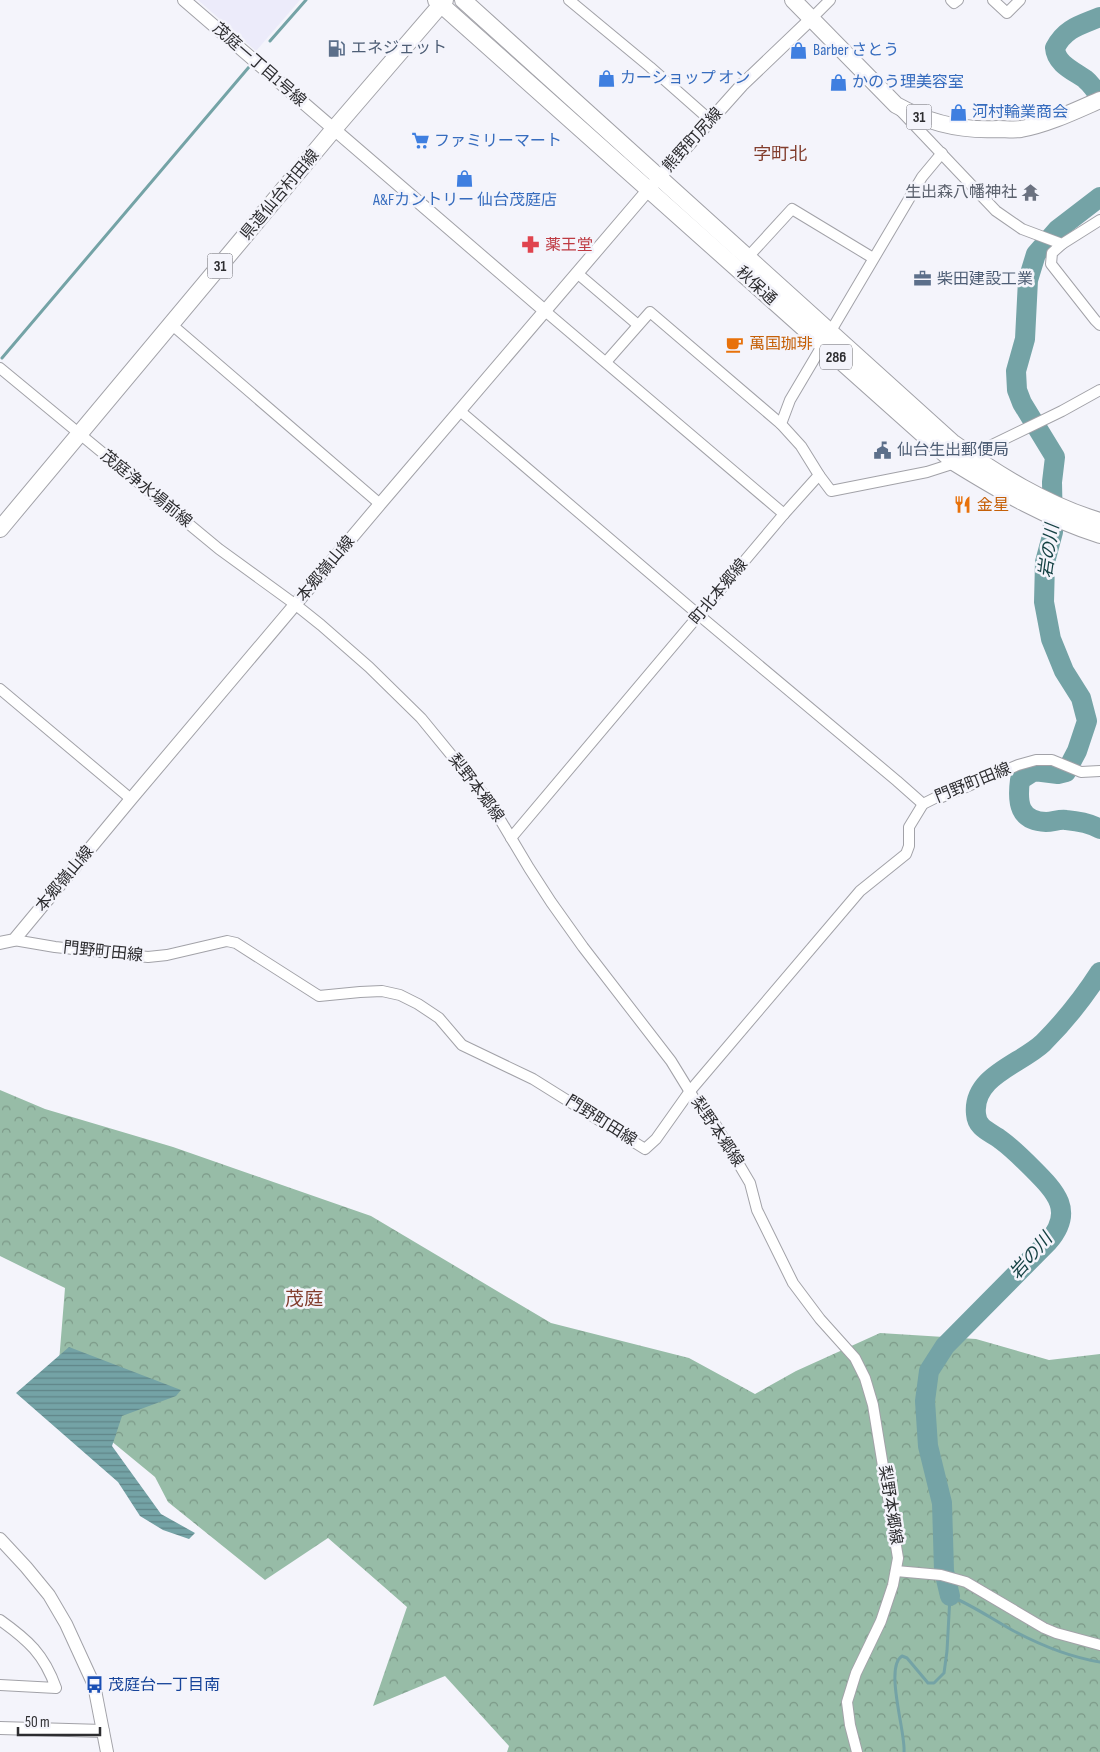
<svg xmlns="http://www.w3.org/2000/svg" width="1100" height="1752" viewBox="0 0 1100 1752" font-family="'Sofia Sans Condensed','Noto Sans JP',sans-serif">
<defs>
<pattern id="forest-crowns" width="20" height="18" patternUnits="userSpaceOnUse" patternTransform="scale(1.25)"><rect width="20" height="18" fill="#97bca7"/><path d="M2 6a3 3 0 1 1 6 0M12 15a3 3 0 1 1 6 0" fill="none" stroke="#7c9988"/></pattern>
<pattern id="water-rules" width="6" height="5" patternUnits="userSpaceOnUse" patternTransform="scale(1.25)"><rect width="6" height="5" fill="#74a3a6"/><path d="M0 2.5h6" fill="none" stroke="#608588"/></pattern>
</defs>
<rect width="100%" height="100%" fill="#f4f4fb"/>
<path fill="#ecebfa" d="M198,0H300L256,51Z"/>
<path fill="url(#forest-crowns)" d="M0,1090L45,1109L173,1147L371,1216L551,1323L689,1358L755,1394L796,1371L880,1333L976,1339L1049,1360L1100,1354V1752H507L509,1746L445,1676L373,1706L407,1607L328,1538L265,1580L168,1502L155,1477L110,1440L55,1411L65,1288L0,1256Z"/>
<path fill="url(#water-rules)" d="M69,1347L181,1390L176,1396L122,1416L112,1446L161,1514L195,1533L189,1539L163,1530L140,1516L118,1482L16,1393Z"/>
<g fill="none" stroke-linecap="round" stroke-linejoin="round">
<g stroke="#74a3a6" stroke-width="3">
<path d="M270,41L306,0"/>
<path d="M2,358L249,67"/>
<path d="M904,1752C906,1733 884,1667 902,1656L907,1658L928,1683H934L944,1673L947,1651L950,1596C972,1605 992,1619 1012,1630C1040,1645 1069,1657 1100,1662"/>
</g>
<g stroke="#74a3a6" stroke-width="20">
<path d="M1100,17C1081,25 1065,28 1055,48C1056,64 1074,71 1085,79C1091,84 1096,91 1100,98"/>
<path d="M1100,197L1057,230L1036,254L1028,280L1025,339L1016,371L1017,390L1022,403L1055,457L1052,482L1053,532L1045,562L1044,602L1051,639L1064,671L1081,698L1087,721L1077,751L1066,772L1058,774L1034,771L1020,780C1017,803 1019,821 1046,822C1053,822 1059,819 1066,820C1077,821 1090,823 1100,829"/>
<path d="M950,1596L944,1571L942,1503L928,1446L925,1401L929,1371L945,1346L1048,1242C1075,1211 1056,1192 1032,1168C1022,1158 1012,1148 1001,1140C991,1132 977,1129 976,1114C972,1076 1021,1064 1043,1043C1064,1022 1084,997 1100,972"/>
</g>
<defs>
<g id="minor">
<path d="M569,0L650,67L710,120"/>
<path d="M951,0L954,3L958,0"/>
<path d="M993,0L1007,13L1020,0"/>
<path d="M811,19L830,0"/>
<path d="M901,111L996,211L1022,229L1062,244L1100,220"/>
<path d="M1062,244L1052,253L1051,264L1095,320L1100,325"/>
<path d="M748,257L792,209L873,258"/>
<path d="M577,273L638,325"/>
<path d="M545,311L784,514"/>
<path d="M171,324L380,504"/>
<path d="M606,362L650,312L781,424"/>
<path d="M0,368L219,549L296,605L321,625L369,667L421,718L489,801L529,868L551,902L583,947L671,1061L698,1105L711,1117L750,1183L757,1210L793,1283L820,1319L855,1358L865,1378L873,1405L898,1558L893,1585L881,1621L856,1673L847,1702L850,1725L857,1752"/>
<path d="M460,411L700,616L897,781L923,804"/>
<path d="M819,475L831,491L927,472L955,463L1062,411L1100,390"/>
<path d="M0,689L131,799"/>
<path d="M511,838L784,514L819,475L801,446L781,424L790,400L922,177L942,153"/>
<path d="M14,940L55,947L148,957L167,955L227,941L236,943L319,996L360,992L382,991L400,995L418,1004L439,1018L462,1045L533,1079L645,1149L656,1139L690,1091L860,891L906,854L909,846V827L923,804L935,798L942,797L1018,765L1036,760H1052L1081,772L1100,771"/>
<path d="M896,1571L941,1575L966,1582L1044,1628L1056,1633L1100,1645"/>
<path d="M0,1620C28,1640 44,1654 56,1688L0,1685"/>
</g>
<g id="tertiary">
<path d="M184,0L545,311"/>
<path d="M0,943L14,940L131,799L380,504L649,189L742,85L811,19"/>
<path d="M0,1539L26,1567L49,1595L66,1624L94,1685L107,1752"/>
<path d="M0,1728L103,1731"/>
</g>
<g id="primary">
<path d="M793,0L896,105C928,123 961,131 998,129C1005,129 1014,130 1021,129C1048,124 1075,111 1100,100"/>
<path d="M0,529L334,129L445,0"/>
</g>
<g id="trunk">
<path d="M436,0L955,463C1002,492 1047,518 1100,535"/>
<path d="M463,0L952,442C997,474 1046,505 1100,521"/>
</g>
</defs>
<use href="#minor" stroke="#a2a2a8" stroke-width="12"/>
<use href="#tertiary" stroke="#a2a2a8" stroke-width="14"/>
<use href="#primary" stroke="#a2a2a8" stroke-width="18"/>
<use href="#trunk" stroke="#a2a2a8" stroke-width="18"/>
<use href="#minor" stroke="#fff" stroke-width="10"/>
<use href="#tertiary" stroke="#fff" stroke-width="12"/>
<use href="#primary" stroke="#fff" stroke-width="16"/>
<use href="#trunk" stroke="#fff" stroke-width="16"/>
</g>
<defs>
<symbol id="fuel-bare" viewBox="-9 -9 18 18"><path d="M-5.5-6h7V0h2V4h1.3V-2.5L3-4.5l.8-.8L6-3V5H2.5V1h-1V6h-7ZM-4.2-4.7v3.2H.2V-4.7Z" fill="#5c6f8a" stroke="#f4f4fb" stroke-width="2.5" paint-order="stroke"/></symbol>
<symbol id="shop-bare" viewBox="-9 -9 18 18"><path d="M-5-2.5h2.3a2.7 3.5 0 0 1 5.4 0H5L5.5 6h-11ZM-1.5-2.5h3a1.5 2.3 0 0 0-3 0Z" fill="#3f7fe0" stroke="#f4f4fb" stroke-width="2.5" paint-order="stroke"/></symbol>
<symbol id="supermarket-bare" viewBox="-9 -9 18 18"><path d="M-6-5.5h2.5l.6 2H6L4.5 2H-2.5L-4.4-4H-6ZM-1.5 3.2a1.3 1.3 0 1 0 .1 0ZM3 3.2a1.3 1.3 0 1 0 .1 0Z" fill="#3f7fe0" stroke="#f4f4fb" stroke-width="2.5" paint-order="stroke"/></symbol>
<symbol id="temple-bare" viewBox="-9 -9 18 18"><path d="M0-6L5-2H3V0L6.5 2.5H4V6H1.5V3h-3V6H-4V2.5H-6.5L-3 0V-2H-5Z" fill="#6b7280" stroke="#f4f4fb" stroke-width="2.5" paint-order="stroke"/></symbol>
<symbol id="pharmacy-bare" viewBox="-9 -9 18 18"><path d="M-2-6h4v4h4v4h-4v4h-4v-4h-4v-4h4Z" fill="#e0444e" stroke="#f4f4fb" stroke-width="2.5" paint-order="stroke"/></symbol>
<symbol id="office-bare" viewBox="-9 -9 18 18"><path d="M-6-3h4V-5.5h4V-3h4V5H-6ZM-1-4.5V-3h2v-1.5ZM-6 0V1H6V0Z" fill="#5c6f8a" stroke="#f4f4fb" stroke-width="2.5" paint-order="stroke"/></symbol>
<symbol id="cafe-bare" viewBox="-9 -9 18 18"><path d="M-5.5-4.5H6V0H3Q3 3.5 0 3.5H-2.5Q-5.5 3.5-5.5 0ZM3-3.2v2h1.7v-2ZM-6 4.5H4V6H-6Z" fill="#e8710a" stroke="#f4f4fb" stroke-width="2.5" paint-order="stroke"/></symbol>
<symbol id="civic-bare" viewBox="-9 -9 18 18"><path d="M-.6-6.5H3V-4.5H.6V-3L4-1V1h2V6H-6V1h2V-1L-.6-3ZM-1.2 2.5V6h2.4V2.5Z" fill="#5c6f8a" stroke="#f4f4fb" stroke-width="2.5" paint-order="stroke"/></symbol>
<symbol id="restaurant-bare" viewBox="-9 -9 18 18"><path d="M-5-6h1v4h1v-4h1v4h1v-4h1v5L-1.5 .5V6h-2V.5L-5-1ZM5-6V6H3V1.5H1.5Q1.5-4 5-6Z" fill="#e8710a" stroke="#f4f4fb" stroke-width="2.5" paint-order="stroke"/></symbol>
<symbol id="bus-bare" viewBox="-9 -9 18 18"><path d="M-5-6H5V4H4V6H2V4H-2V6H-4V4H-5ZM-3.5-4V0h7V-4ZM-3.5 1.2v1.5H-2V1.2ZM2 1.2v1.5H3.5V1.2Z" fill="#1a4fb4" stroke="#f4f4fb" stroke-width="2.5" paint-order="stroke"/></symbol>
</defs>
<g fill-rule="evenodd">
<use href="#fuel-bare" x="324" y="36" width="25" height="25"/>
<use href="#shop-bare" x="786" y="38" width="25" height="25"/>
<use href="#shop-bare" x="594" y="66" width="25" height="25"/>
<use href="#shop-bare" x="826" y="70" width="25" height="25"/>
<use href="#shop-bare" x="946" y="100" width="25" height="25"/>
<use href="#supermarket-bare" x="408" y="128" width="25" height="25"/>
<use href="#shop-bare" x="452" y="166" width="25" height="25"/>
<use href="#temple-bare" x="1018" y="180" width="25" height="25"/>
<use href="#pharmacy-bare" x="518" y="232" width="25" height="25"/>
<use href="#office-bare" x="910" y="266" width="25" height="25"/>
<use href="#cafe-bare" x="722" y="332" width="25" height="25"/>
<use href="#civic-bare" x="870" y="438" width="25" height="25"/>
<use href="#restaurant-bare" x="950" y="492" width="25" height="25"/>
<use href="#bus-bare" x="82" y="1672" width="25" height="25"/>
</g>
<g text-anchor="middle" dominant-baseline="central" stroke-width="5" stroke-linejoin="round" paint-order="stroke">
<g fill="#f4f4fb" stroke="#69696d" stroke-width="1">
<rect x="906.5" y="104.5" width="25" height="25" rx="4"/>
<rect x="207.5" y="253.5" width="25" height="25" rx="4"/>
<rect x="820" y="344.5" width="32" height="25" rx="4"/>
</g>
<g font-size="15" font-weight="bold" fill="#2d2d30">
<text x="919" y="117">31</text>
<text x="220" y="266">31</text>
<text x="836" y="357">286</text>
</g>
<g font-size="16" fill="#4e5e75" stroke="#f4f4fb" text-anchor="start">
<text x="351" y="48">エネジェット</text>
<text x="937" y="279">柴田建設工業</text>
<text x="897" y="450">仙台生出郵便局</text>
</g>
<g font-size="16" fill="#366cbe" stroke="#f4f4fb" text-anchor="start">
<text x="813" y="50">Barber さとう</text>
<text x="620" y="78">カーショップ オン</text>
<text x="852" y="82">かのう理美容室</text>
<text x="972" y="112">河村輪業商会</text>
<text x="434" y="141">ファミリーマート</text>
<text x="465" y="200" text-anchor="middle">A&amp;Fカントリー 仙台茂庭店</text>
</g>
<g font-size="16" fill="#2d2d30" stroke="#f4f4fb">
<text transform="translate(259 65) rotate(41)">茂庭一丁目1号線</text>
<text transform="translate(693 140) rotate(-48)">熊野町尻線</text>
<text transform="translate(280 195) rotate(-50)">県道仙台村田線</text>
<text transform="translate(756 286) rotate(42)">秋保通</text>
<text transform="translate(146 489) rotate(39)">茂庭浄水場前線</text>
<text transform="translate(326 569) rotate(-50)">本郷嶺山線</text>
<text transform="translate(719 592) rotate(-50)">町北本郷線</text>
<text transform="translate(973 783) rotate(-22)">門野町田線</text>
<text transform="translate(476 788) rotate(53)">梨野本郷線</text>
<text transform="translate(65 879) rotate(-50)">本郷嶺山線</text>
<text transform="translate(103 952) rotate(6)">門野町田線</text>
<text transform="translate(601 1121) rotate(32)">門野町田線</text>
<text transform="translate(717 1132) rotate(56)">梨野本郷線</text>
<text transform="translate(890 1505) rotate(81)">梨野本郷線</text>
</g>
<g font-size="16" fill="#5b616d" stroke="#f4f4fb" text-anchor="end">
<text x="1017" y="192">生出森八幡神社</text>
</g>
<g font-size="16" fill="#be3a42" stroke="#f4f4fb" text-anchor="start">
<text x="545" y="245">薬王堂</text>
</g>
<g font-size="16" fill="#c56008" stroke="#f4f4fb" text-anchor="start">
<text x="749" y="344">萬国珈琲</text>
<text x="977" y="505">金星</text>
</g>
<g font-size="16" fill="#164399" stroke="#f4f4fb" text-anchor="start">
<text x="108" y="1685">茂庭台一丁目南</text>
</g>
<g font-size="18" fill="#823d2d" stroke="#f4f4fb">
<text x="780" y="154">字町北</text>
</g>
<g font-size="18" font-style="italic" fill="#123f41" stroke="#f4f4fb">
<text transform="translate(1049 551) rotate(-82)">岩の川</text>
<text transform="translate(1031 1256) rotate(-49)">岩の川</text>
</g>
<g font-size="19" fill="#823d2d" stroke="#f4f4fb">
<text x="304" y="1299">茂庭</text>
</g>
</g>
<path d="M18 1727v8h82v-8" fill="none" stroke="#2d2d30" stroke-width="2.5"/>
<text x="25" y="1727" font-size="15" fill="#2d2d30" stroke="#f4f4fb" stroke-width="4" paint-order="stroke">50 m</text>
</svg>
